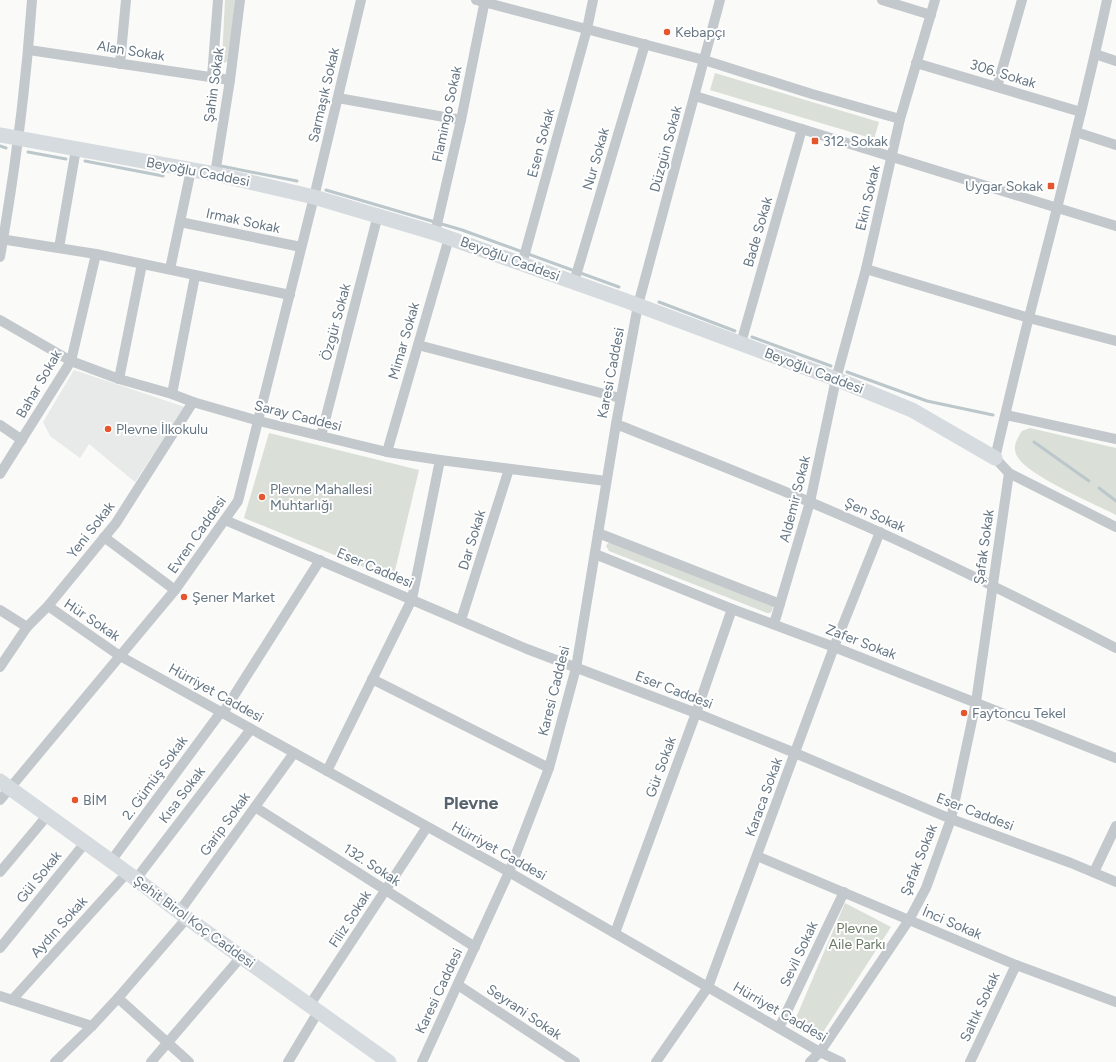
<svg xmlns="http://www.w3.org/2000/svg" width="1116" height="1062" viewBox="0 0 1116 1062" font-family="Figtree,sans-serif">
<rect width="100%" height="100%" fill="#fafaf8"/>
<path fill="#e8e9e9" d="M74,370L185,407L135,482L89,444L80,458L50,436L43,422Z"/>
<g fill="#dadfd7">
<path d="M225,0H235L228,61L224,63L222,59Z"/>
<path d="M715,73L879,122L874,139L710,90Z"/>
<path d="M1030,428L1116,448V515C1095,504 1023,474 1016,454C1013,446 1017,438 1022,431Z"/>
<path d="M269,433L419,470L393,579L244,518Z"/>
<path d="M608,543H612L773,606L772,611L770,613H767L609,551L606,546Z"/>
<path d="M845,903L891,927L818,1040L792,1027Z"/>
</g>
<g fill="none" stroke-linecap="round" stroke-linejoin="round">
<g stroke="#bbc7cb" stroke-width="3">
<path d="M0,146L6,148"/>
<path d="M28,152L66,159"/>
<path d="M85,161L163,176"/>
<path d="M221,166L297,181"/>
<path d="M326,190L462,230L619,287"/>
<path d="M659,302L735,331"/>
<path d="M752,337L831,366"/>
<path d="M847,372L927,401L993,415"/>
<path d="M1034,442L1089,481"/>
<path d="M1099,488L1116,501"/>
</g>
<g stroke="#c3c8cc" stroke-width="10">
<path d="M476,0L704,60L812,94L900,119"/>
<path d="M882,0L931,15"/>
<path d="M1107,0C1084,107 1056,212 1029,317C1017,364 1006,411 995,458L1009,473L1116,527"/>
<path d="M29,50L230,80"/>
<path d="M1095,54L1116,61"/>
<path d="M916,63L1081,112"/>
<path d="M120,64L126,0"/>
<path d="M212,77L218,0"/>
<path d="M997,87L1022,0"/>
<path d="M695,96L1116,226"/>
<path d="M338,98L461,120"/>
<path d="M1076,132L1116,145"/>
<path d="M215,174L230,80L240,0"/>
<path d="M180,222L301,247"/>
<path d="M435,233L461,120L485,0"/>
<path d="M0,239L96,254L290,295"/>
<path d="M59,248L76,149"/>
<path d="M0,257C15,172 26,86 32,0"/>
<path d="M522,264L587,29L593,0"/>
<path d="M170,269L191,170"/>
<path d="M866,269L1029,318L1116,341"/>
<path d="M574,282L645,44"/>
<path d="M0,320L71,361L119,379L172,394L193,402L259,421L387,452L440,460L606,481"/>
<path d="M741,343L802,129"/>
<path d="M418,345L620,398"/>
<path d="M119,379L142,264"/>
<path d="M172,394L195,276"/>
<path d="M1006,415L1116,439"/>
<path d="M616,424C704,459 793,493 879,532C959,568 1038,608 1116,648"/>
<path d="M0,425L22,440"/>
<path d="M321,436L378,215"/>
<path d="M387,452L449,238"/>
<path d="M0,474L71,361L96,254"/>
<path d="M225,520L527,649L696,713L795,753L951,819L1071,863L1116,882"/>
<path d="M598,533L780,604"/>
<path d="M104,537L175,590"/>
<path d="M595,554L732,609L834,647L1116,758"/>
<path d="M48,606L120,656L509,872L820,1052L841,1062"/>
<path d="M0,610L27,627"/>
<path d="M461,620L509,469"/>
<path d="M774,624L810,502L836,379L866,269L900,119L935,0"/>
<path d="M0,667L27,627L48,606L116,523L193,402"/>
<path d="M372,679L549,768"/>
<path d="M223,713L320,560"/>
<path d="M327,771L412,599L440,460"/>
<path d="M0,800L175,590L238,501L314,197L361,0"/>
<path d="M255,807L475,947"/>
<path d="M757,856L1016,965L1116,1002"/>
<path d="M111,861L221,712"/>
<path d="M0,872L47,816"/>
<path d="M1094,872L1116,826"/>
<path d="M136,879L251,729"/>
<path d="M179,912L294,753"/>
<path d="M615,933L696,713L732,609"/>
<path d="M0,948L85,843"/>
<path d="M458,985L575,1062"/>
<path d="M0,996L92,1026"/>
<path d="M118,998L189,1062"/>
<path d="M12,1000L127,873"/>
<path d="M309,1006L427,827"/>
<path d="M779,1028L844,892"/>
<path d="M55,1062L92,1026L118,998L187,918"/>
<path d="M151,1062L241,957"/>
<path d="M288,1062L318,1012"/>
<path d="M422,1062L509,872L549,768L576,668L616,424L638,305L720,0"/>
<path d="M656,1062L708,987L834,647L880,532"/>
<path d="M810,1062L820,1052L909,920L926,888L951,819L976,702L1009,473"/>
<path d="M970,1062L1016,965"/>
</g>
<g stroke="#d6dbdf" stroke-width="15">
<path d="M0,135L215,174L314,197L435,233L624,300L836,379L912,410L995,458"/>
<path d="M0,781L136,879L187,918L389,1062"/>
</g>
</g>
<g fill="#e4572e" stroke="#fff" stroke-width="1.5">
<circle cx="667" cy="32" r="4"/>
<rect x="811" y="137" width="8" height="8" rx="2"/>
<rect x="1047" y="182" width="8" height="8" rx="2"/>
<circle cx="108" cy="429" r="4"/>
<circle cx="262" cy="497" r="4"/>
<circle cx="184" cy="597" r="4"/>
<circle cx="964" cy="713" r="4"/>
<circle cx="75" cy="800" r="4"/>
</g>
<g text-anchor="middle" dominant-baseline="central" stroke-width="4" stroke-linejoin="round" paint-order="stroke">
<g font-size="14" fill="#657683" stroke="#fff" text-anchor="start">
<text x="675" y="32">Kebapçı</text>
<text x="823" y="141">312. Sokak</text>
<text x="1043" y="186" text-anchor="end">Uygar Sokak</text>
<text x="116" y="429">Plevne İlkokulu</text>
<text x="270" y="489">Plevne Mahallesi<tspan x="270" dy="16">Muhtarlığı</tspan></text>
<text x="192" y="597">Şener Market</text>
<text x="972" y="713">Faytoncu Tekel</text>
<text x="83" y="800">BİM</text>
</g>
<g font-size="14" fill="#657683" stroke="#fff">
<text transform="translate(131 51) rotate(9)">Alan Sokak</text>
<text transform="translate(1003 74) rotate(17)">306. Sokak</text>
<text transform="translate(214 85) rotate(-82)">Şahin Sokak</text>
<text transform="translate(324 95) rotate(-77)">Sarmaşık Sokak</text>
<text transform="translate(447 114) rotate(-78)">Flamingo Sokak</text>
<text transform="translate(541 143) rotate(-75)">Esen Sokak</text>
<text transform="translate(666 149) rotate(-75)">Düzgün Sokak</text>
<text transform="translate(596 159) rotate(-74)">Nur Sokak</text>
<text transform="translate(198 172) rotate(11)">Beyoğlu Caddesi</text>
<text transform="translate(868 198) rotate(-77)">Ekin Sokak</text>
<text transform="translate(243 221) rotate(12)">Irmak Sokak</text>
<text transform="translate(758 232) rotate(-74)">Bade Sokak</text>
<text transform="translate(510 259) rotate(20)">Beyoğlu Caddesi</text>
<text transform="translate(336 322) rotate(-75)">Özgür Sokak</text>
<text transform="translate(404 341) rotate(-74)">Mimar Sokak</text>
<text transform="translate(814 371) rotate(21)">Beyoğlu Caddesi</text>
<text transform="translate(611 373) rotate(-79)">Karesi Caddesi</text>
<text transform="translate(39 384) rotate(-60)">Bahar Sokak</text>
<text transform="translate(298 416) rotate(14)">Saray Caddesi</text>
<text transform="translate(795 499) rotate(-76)">Aldemir Sokak</text>
<text transform="translate(875 515) rotate(24)">Şen Sokak</text>
<text transform="translate(91 530) rotate(-52)">Yeni Sokak</text>
<text transform="translate(197 535) rotate(-55)">Evren Caddesi</text>
<text transform="translate(472 540) rotate(-73)">Dar Sokak</text>
<text transform="translate(984 547) rotate(-82)">Şafak Sokak</text>
<text transform="translate(375 568) rotate(23)">Eser Caddesi</text>
<text transform="translate(92 620) rotate(34)">Hür Sokak</text>
<text transform="translate(861 642) rotate(21)">Zafer Sokak</text>
<text transform="translate(674 690) rotate(21)">Eser Caddesi</text>
<text transform="translate(554 691) rotate(-76)">Karesi Caddesi</text>
<text transform="translate(216 693) rotate(29)">Hürriyet Caddesi</text>
<text transform="translate(661 767) rotate(-70)">Gür Sokak</text>
<text transform="translate(155 778) rotate(-54)">2. Gümüş Sokak</text>
<text transform="translate(182 795) rotate(-53)">Kısa Sokak</text>
<text transform="translate(764 797) rotate(-70)">Karaca Sokak</text>
<text transform="translate(975 812) rotate(21)">Eser Caddesi</text>
<text transform="translate(225 824) rotate(-54)">Garip Sokak</text>
<text transform="translate(499 851) rotate(29)">Hürriyet Caddesi</text>
<text transform="translate(919 860) rotate(-68)">Şafak Sokak</text>
<text transform="translate(372 865) rotate(33)">132. Sokak</text>
<text transform="translate(39 877) rotate(-51)">Gül Sokak</text>
<text transform="translate(350 919) rotate(-57)">Filiz Sokak</text>
<text transform="translate(194 922) rotate(36)">Şehit Birol Koç Caddesi</text>
<text transform="translate(952 923) rotate(23)">İnci Sokak</text>
<text transform="translate(59 927) rotate(-48)">Aydın Sokak</text>
<text transform="translate(799 954) rotate(-65)">Sevil Sokak</text>
<text transform="translate(439 991) rotate(-65)">Karesi Caddesi</text>
<text transform="translate(980 1007) rotate(-65)">Saltık Sokak</text>
<text transform="translate(524 1012) rotate(34)">Seyrani Sokak</text>
<text transform="translate(780 1012) rotate(30)">Hürriyet Caddesi</text>
</g>
<g font-size="14" fill="#687a64" stroke="#fff">
<text x="857" y="928">Plevne<tspan x="857" dy="16">Aile Parkı</tspan></text>
</g>
<g font-size="18" font-weight="bold" fill="#57646e" stroke="#fff">
<text x="471" y="803">Plevne</text>
</g>
</g>
</svg>
